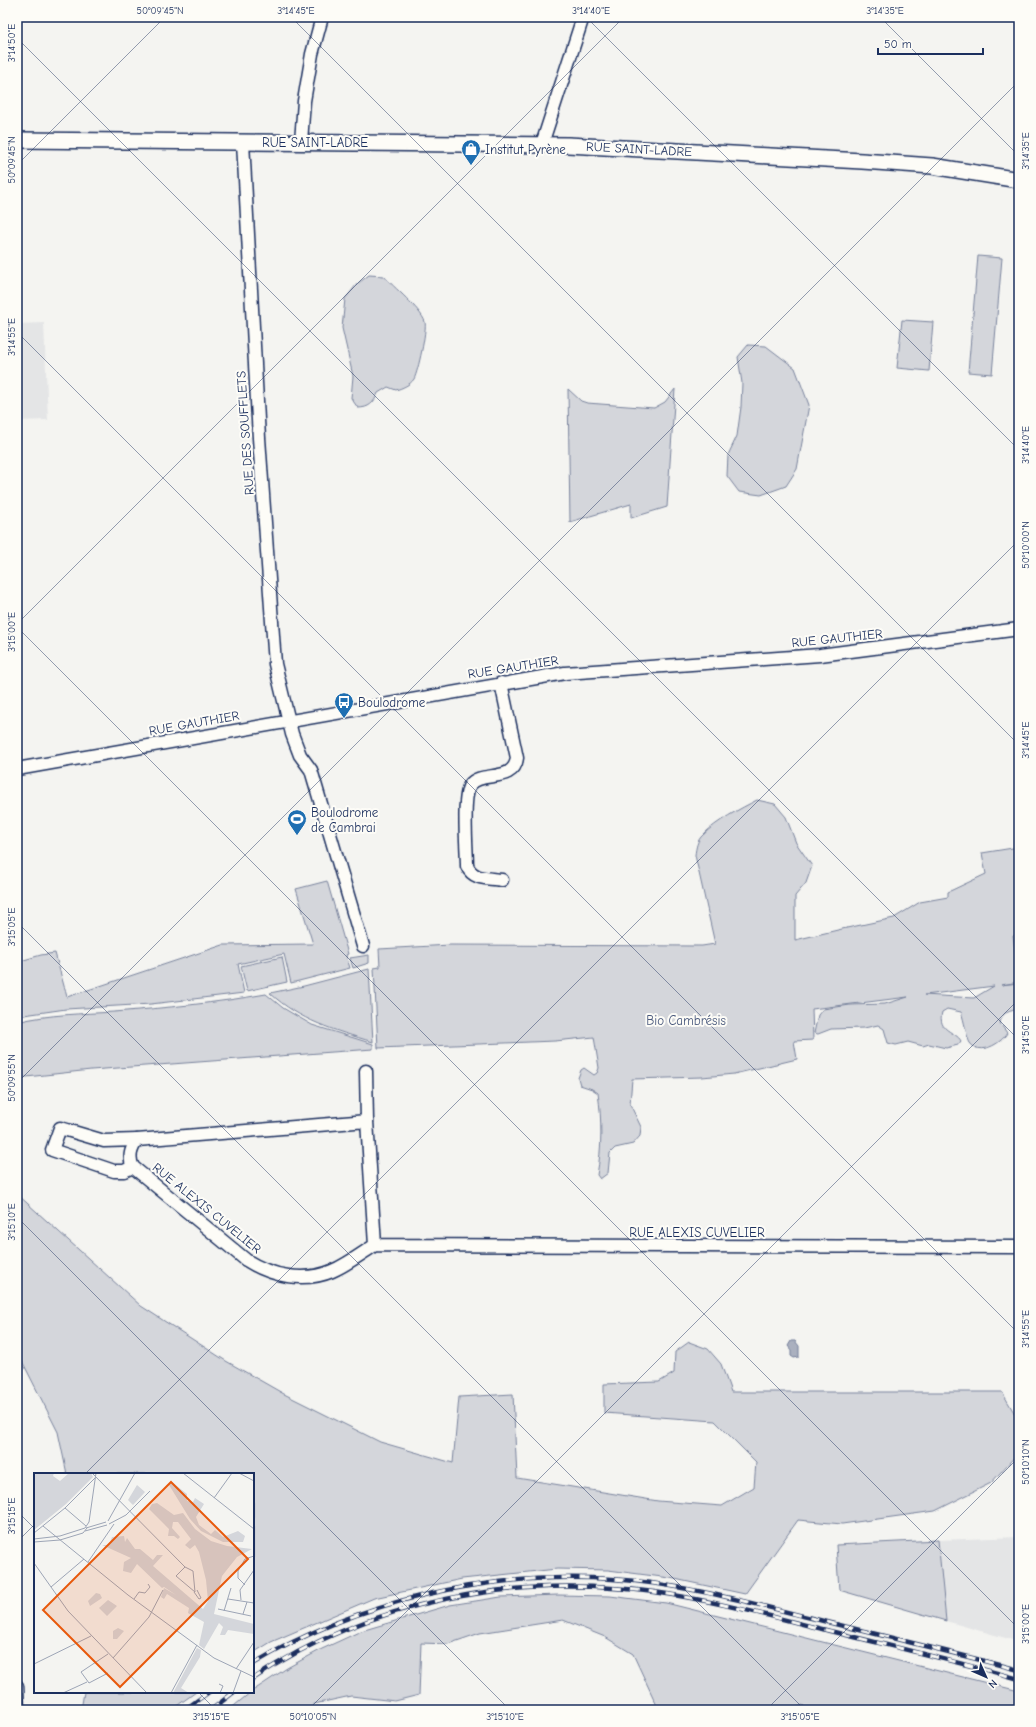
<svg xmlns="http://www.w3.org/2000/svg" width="1036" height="1727" viewBox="0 0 1036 1727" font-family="'Comic Neue',sans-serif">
<rect width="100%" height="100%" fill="#f4f4f1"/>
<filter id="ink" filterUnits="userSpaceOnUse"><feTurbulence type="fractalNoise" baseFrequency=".025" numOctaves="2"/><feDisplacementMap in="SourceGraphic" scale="8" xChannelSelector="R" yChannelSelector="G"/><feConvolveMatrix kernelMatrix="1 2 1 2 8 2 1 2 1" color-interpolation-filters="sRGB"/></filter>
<g filter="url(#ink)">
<g fill="#e4e5e6">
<path d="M44,323L48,420L17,421V324Z"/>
<path d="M1019,1537V1642L946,1621L938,1540Z"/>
</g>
<g fill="#d4d6db" stroke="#78829c" fill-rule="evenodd">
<path d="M978,256L1002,258L992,374L968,372Z"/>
<path d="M369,275L384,276C393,287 421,309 425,322C427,330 418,372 414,379C410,385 402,388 396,390L388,387L378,393C374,403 369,408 358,408L351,398L353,376L342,328L345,299L357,284Z"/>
<path d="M902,320L933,322L929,371L897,368Z"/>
<path d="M748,345L766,346L795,368L809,405L797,469L786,486L761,495L739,492L727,476L728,455L737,436L741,407L742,383L738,357Z"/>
<path d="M568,389L581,401L587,403L654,408L665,402L675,389L667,507L631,518V504L570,522Z"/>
<path d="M757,800L775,804L786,817L796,843L812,866L806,883L795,896V940L842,929L894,918L920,902L948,897V892L986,874L982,853L1019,847V934L1013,936L1019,982L1001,985L1019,983V1008C1009,1013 1003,1010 1000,1023L1007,1033C1001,1044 979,1056 970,1043C967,1039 964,1019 961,1012L947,1009L942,1012C937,1032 956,1031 961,1041L958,1045L946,1048L929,1044L923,1046L908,1042L896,1045L888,1043L884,1029L878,1025L864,1028L831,1029L818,1034L814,1033L818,1015L823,1009L850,1005L885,1004L908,997L812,1009L813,1040L794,1041L797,1059L734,1074L702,1077L632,1079L630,1104L641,1127L640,1136L633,1144L615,1148L610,1153L608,1173L600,1179L597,1175C602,1147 602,1121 598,1093L592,1089L580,1085L578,1078L581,1070L584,1068L594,1075L597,1073L599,1068L594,1037L555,1041L378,1048L374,968L380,967L379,949L450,945L702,946L715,944L695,855C696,848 697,840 703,835C715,822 741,808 757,800ZM994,986L974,998L924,995H925Z"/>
<path d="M327,881L348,954L346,955L350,968L291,983L284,954L238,964L244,993L151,1004L66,1009L17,1016V962L41,955L55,953L67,997L223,945L313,944L296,889Z"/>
<path d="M369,955V963L353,968L350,958Z"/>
<path d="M282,957L287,982L247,991L241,966Z"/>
<path d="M369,969L373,1042C334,1030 300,1021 270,993L304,986Z"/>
<path d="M266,994L283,1008L312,1025L373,1044V1049L91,1070L17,1078V1022C49,1014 82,1014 114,1012C165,1008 216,1003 266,994Z"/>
<path d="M17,1194L141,1306L226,1361L284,1394L380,1442L453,1463L459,1397L513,1394L517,1478L658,1501L722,1506L754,1487L756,1462L715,1421L604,1413V1384L659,1382L674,1373L675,1352L689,1342L708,1349L721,1364L731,1392H1002L1019,1421V1452L991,1483L935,1511L842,1524L798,1520L745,1594L670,1578L608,1570L557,1569L462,1579L374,1598L271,1642L253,1653V1474H67L58,1432L17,1351Z"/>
<path d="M938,1540L946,1621L839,1590L836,1545Z"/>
<path d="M558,1595L610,1596L666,1603L1019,1691V1710H806L803,1705L789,1710H659L633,1654L605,1637L563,1620L480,1633L448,1644L421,1643L419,1695L395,1701L351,1696L314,1704L307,1710H229L251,1692L287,1668L322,1649L361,1631L450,1605L501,1597Z"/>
<path d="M84,1692H196L171,1710H81Z"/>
</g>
<path fill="#aab0bf" stroke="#717c98" d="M791,1341H795L799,1346V1357L794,1358L791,1356V1350L788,1346Z"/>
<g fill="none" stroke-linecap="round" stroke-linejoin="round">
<defs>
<g id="minor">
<path d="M243,142L259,438L275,664L292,734L300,755L311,770L363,946"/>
<path d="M301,142L304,101L312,54L322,17"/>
<path d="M542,144L583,17"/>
<path d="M501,683L517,758C514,784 480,770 470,785C462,797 467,850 467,866C473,880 488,878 502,880"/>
<path d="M17,769L565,673L820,655L1019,629"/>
<path d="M366,1071L367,1121"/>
<path d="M133,1167L124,1171H114L52,1150L60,1128L104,1141L137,1140"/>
<path d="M375,1245L367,1121L137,1140C131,1149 128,1157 133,1167L246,1260C271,1276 304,1283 332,1271C348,1264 361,1254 375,1245L1019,1247"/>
<path d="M17,1686L18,1710"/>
</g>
<path id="tertiary" d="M17,140L568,145L862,161L932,166L1019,180"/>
</defs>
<use href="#minor" stroke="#1b2f5e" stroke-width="15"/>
<use href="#tertiary" stroke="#1b2f5e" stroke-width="18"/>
<use href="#minor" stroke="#fdfcf7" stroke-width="12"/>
<use href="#tertiary" stroke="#fdfcf7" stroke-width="15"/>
<defs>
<g id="rail">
<path d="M253,1664C359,1600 489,1571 612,1579C676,1583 740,1600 803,1616C875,1634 947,1651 1019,1670"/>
<path d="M253,1679C370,1600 515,1574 654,1592C712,1600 769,1616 826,1630C890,1646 955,1661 1019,1679"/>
<path d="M184,1710L209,1692"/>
<path d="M211,1710L234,1692"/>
</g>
</defs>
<use href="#rail" stroke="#1b2f5e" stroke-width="4.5"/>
<use href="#rail" stroke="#fdfcf7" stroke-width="3" stroke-dasharray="9" stroke-linecap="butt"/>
</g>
</g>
<path fill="none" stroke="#1b2f5e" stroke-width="1" stroke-opacity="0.45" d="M291,17L1019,745M586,17L1019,450M880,17L1019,156M17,38L1019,1040M17,165L165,17M17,332L1019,1334M17,624L624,17M17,627L1019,1629M17,922L805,1710M17,1083L1019,81M17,1217L510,1710M85,1474L1019,540M17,1511L35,1529M17,1542L35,1524M198,1692L216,1710M308,1710L1019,999M766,1710L1019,1457"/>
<defs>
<symbol id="shop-pin" viewBox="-11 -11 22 30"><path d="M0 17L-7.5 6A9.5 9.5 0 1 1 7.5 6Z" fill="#1f6fb2" stroke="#fdfcf7"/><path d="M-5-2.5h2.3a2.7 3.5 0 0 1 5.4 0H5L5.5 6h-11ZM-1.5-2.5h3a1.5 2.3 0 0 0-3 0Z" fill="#fff"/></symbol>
<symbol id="bus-pin" viewBox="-11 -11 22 30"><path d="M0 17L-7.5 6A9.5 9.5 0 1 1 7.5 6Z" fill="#1f6fb2" stroke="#fdfcf7"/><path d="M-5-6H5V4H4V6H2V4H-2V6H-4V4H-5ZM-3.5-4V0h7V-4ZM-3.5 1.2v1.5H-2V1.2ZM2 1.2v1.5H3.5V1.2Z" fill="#fff"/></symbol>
<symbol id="stadium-pin" viewBox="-11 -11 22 30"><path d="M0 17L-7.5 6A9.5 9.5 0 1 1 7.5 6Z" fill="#1f6fb2" stroke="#fdfcf7"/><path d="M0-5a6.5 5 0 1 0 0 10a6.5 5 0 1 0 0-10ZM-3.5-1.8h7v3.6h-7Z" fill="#fff"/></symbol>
</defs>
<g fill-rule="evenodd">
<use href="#shop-pin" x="460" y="138" width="22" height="30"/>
<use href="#bus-pin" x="333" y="691" width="22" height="30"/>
<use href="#stadium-pin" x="286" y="808" width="22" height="30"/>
</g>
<g text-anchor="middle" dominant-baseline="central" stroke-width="4" stroke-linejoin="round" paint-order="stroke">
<g font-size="13" fill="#1b2f5e" stroke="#fdfcf7">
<text x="315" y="142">RUE SAINT-LADRE</text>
<text transform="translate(639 149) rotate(3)">RUE SAINT-LADRE</text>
<text transform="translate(245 433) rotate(-94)">RUE DES SOUFFLETS</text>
<text transform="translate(837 638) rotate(-6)">RUE GAUTHIER</text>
<text transform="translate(513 667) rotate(-9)">RUE GAUTHIER</text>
<text transform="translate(194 723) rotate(-10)">RUE GAUTHIER</text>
<text transform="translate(207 1208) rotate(39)">RUE ALEXIS CUVELIER</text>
<text x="697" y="1232">RUE ALEXIS CUVELIER</text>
</g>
<g font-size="13" fill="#1b2f5e" stroke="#fdfcf7" text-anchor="start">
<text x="485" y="149">Institut Pyrène</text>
<text x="358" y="702">Boulodrome</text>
<text x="311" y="812">Boulodrome<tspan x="311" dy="15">de Cambrai</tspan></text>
</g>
<g font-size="13" fill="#49597d" stroke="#fdfcf7">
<text x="686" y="1020">Bio Cambrésis</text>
</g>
</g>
<g transform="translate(34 1473)">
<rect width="220" height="220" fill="#f4f4f1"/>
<path d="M1,0H20L19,3L26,8L35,0H57L59,4L32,31L0,57ZM138,9L153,21V28L159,29L161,25L170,31L162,44L165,52L177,61L181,57L189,64L204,58L211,63L209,69H189L167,58L156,46L135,12ZM103,12L111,19L99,32L94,27ZM123,30L140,42L149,40L161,56L177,68L193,73L218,76L203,84L188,103L180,141L220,151V161L194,157L191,162H186L189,154L185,150L170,176L165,172L170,149L154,140L155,135L133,121L130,126L127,124L130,115L142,122L130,114L128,115L103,91L97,100L89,98L90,89L97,85L68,72H75L78,64L90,63L91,69L93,65L101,76H106L119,87L123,82H129L119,93L169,136L174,128L172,107L165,79L161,72L156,76L151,72L157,66L144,49H139L138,55L146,64L144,66L140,63H134L135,56L115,36L118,31ZM62,120L66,121L68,125L56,133L54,128ZM74,127L83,133L73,143L65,135ZM84,155L90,158L83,166H79V158ZM163,175L167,177L166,184L147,215L155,220H139Z" fill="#d4d6db"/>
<path fill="none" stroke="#9da5b6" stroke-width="1" d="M58,0L151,94L159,98L161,119L142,103L151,94M149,0L220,56M205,0L220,8M180,25L198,0M31,35L52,53M74,48L101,0M75,51L92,42L116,18M9,53L94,122L180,185L220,204M52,55L72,49M51,58L73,52M0,60L31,35L61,5M0,66L26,63L51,55L55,49L62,0M0,69L26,67L49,60L53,55M54,89L80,51M0,90L34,138L113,220M211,112L204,105V98L211,86L220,83M17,114L50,86M160,119L165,126L167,125L163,117M100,126L105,119L111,120L116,114L114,111M194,126L220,130M207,127L206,117L220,97M184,136L217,143M190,138L197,115M209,141L213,129M79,185L115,144L129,117M0,191L57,163M202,196L220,169M74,200L55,210L47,199L74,181M185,211L189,213L186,220M29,220L53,209M137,220L163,172M199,220L207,198"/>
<path fill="#e8590c" fill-opacity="0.15" stroke="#e8590c" stroke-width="2" d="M137,9L214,86L86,214L9,137Z"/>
<rect width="220" height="220" fill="none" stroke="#1b2f5e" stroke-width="2"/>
</g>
<rect width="1036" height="1727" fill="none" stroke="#fdfcf7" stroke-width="44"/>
<g transform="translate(986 1677) rotate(135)" stroke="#fdfcf7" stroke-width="3" paint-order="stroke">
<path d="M0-3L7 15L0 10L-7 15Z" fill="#1b2f5e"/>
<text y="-6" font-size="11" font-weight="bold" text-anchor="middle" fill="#1b2f5e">N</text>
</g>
<path d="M878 48v6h105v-6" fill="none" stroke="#1b2f5e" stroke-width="2"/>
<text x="884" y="48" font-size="12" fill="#1b2f5e" stroke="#fdfcf7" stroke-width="3" paint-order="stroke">50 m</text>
<rect x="22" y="22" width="992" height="1683" fill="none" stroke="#1b2f5e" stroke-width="1.5"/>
<g font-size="10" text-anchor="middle" fill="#1b2f5e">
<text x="160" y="14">50°09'45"N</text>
<text x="296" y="14">3°14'45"E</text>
<text x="591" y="14">3°14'40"E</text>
<text x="885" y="14">3°14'35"E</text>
<text transform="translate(11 43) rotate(-90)" y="4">3°14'50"E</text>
<text transform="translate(1025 151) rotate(-90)" y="4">3°14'35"E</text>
<text transform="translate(11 160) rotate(-90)" y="4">50°09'45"N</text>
<text transform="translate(11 337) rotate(-90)" y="4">3°14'55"E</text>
<text transform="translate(1025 445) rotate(-90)" y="4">3°14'40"E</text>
<text transform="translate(1025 545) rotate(-90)" y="4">50°10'00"N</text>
<text transform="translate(11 632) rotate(-90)" y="4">3°15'00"E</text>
<text transform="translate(1025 740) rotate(-90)" y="4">3°14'45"E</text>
<text transform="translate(11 927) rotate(-90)" y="4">3°15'05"E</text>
<text transform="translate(1025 1035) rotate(-90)" y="4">3°14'50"E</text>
<text transform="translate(11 1078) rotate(-90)" y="4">50°09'55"N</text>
<text transform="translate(11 1222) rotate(-90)" y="4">3°15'10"E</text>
<text transform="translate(1025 1329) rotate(-90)" y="4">3°14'55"E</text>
<text transform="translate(1025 1462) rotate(-90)" y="4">50°10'10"N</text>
<text transform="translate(11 1516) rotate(-90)" y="4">3°15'15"E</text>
<text transform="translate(1025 1624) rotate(-90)" y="4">3°15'00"E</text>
<text x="211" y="1720">3°15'15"E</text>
<text x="313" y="1720">50°10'05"N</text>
<text x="505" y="1720">3°15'10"E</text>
<text x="800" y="1720">3°15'05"E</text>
</g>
</svg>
